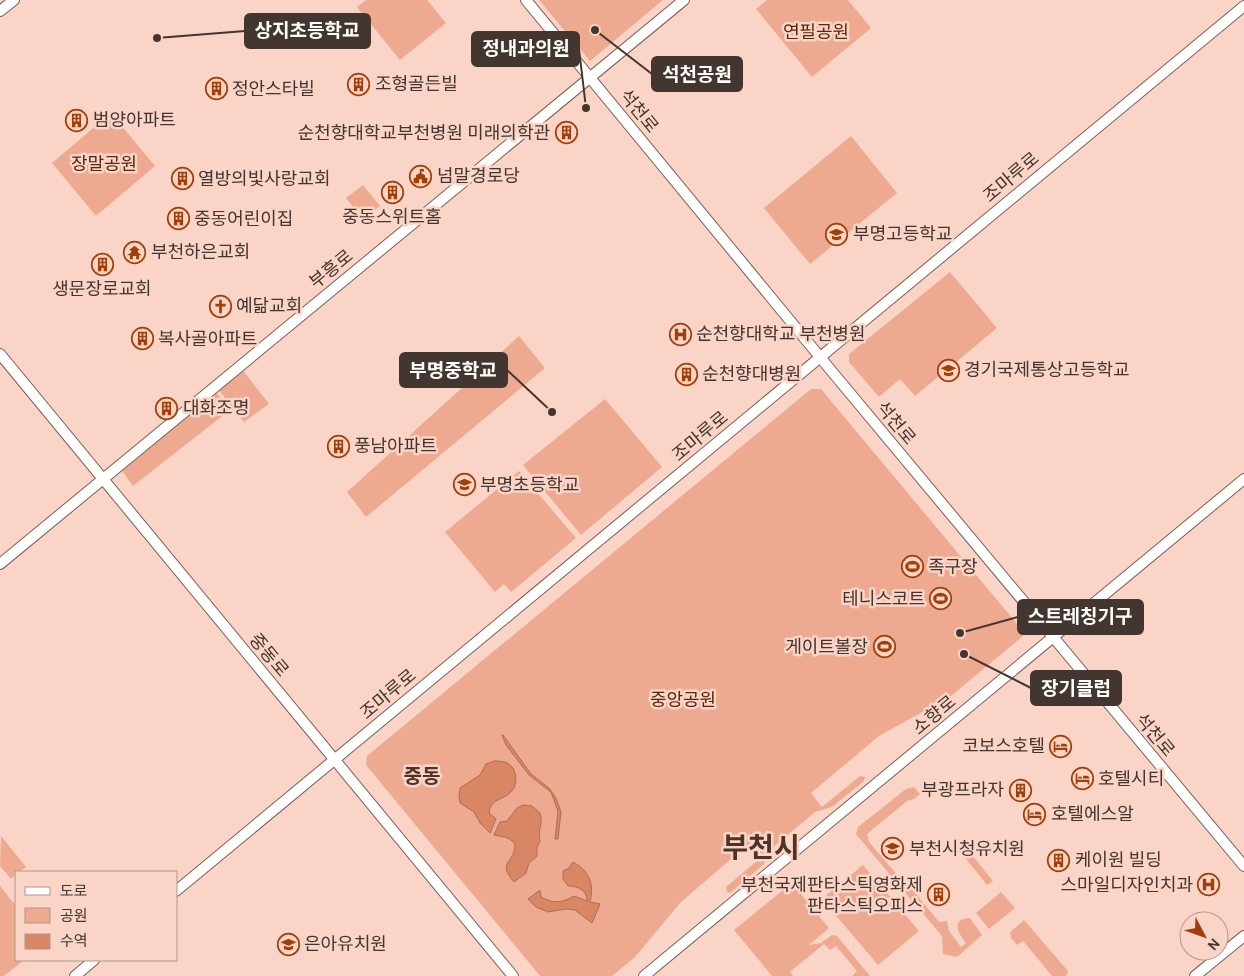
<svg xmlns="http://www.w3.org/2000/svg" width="1244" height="976" viewBox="0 0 1244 976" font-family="Cabin,'Noto Sans KR',sans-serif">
<rect width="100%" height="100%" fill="#fad5c7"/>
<g fill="#eeaa90">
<path d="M366,0H427L446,23L400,60L357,7Z"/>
<path d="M539,0H663L590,61Z"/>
<path d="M767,0H848L871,28L812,77L756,9Z"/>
<path d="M111,113L155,166L96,216L52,163Z"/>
<path d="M851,136L897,193L810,264L764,208Z"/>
<path d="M363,185L380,206L363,220L346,198Z"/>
<path d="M950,272L997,328L915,396L900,379L879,397L849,362V354Z"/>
<path d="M519,336L545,368L366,517L347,492Z"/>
<path d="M242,369L269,404L244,422L218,389Z"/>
<path d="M811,389H821L1023,631V636L951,696L879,736L811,793L822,807L860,776L865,777L864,781L832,807L815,812L771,849L764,864L730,893L727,892L726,887L763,856L751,842L681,902L635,957L612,976H540L366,765L367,756Z"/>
<path d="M216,392L230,410L133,486L121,469Z"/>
<path d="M605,399L662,467L581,535L523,465Z"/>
<path d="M519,471L576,538L511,592L504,584L495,592L445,532Z"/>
<path d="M914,787L920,794L914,799L907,801L867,834L869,842L900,878L896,882L856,834L858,827L906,789Z"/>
<path d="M1,836L26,867L19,872H16V874L11,879L0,866Z"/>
<path d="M958,838L993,881L987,885L958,849Z"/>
<path d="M863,865L919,931L878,965L822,899Z"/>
<path d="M908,884L939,922L947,921L949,931L961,947L966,943C958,933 950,919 970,918L982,935L957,957L943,954L942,936L902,889Z"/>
<path d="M0,886L16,906V960H24L4,976H0Z"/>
<path d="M788,886L795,887L829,928L809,945L821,943L832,935L837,936L870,976H852L857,971L836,946L830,950L824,944L790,972L793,976H772L734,930Z"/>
<path d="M1001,892L1015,908L989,929L976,913Z"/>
<path d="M1024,920L1068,971L1066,976H1052L1023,941L1017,945L1011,938L1010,932Z"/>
</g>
<g fill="#d98664" stroke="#ac6e54">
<path d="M502,735H503L531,774L549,788L556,798L561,812L558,839H555L558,811L551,792L529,775L506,745Z"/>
<path d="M494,761C501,761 507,761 512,767C515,770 515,774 516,778C516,802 490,794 489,813L496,819L490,833L480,823L474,812L460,803L459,796L460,788L480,775L486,764Z"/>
<path d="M523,805L532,806L540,813C544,823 537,829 540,842L537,847V856L529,863L526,873L514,882C496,861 515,864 515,844C508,836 503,837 494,835L500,822L507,821L517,808Z"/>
<path d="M573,862C591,872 594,885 590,902L600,904L592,923L575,910L566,909L548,912L536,907L528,899L540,890L541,897C554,904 562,903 574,896L587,901C587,890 578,886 568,886L563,879V871L569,868Z"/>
</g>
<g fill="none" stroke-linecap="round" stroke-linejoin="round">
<defs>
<g id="minor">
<path d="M526,0L834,374L1244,866"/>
<path d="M0,11L14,0"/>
<path d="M0,354L513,976"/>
<path d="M0,564L684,0"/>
<path d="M176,891L1244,6"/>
<path d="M75,976L94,960"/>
<path d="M644,976L1244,479"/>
<path d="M1195,976L1244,936"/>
</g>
</defs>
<use href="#minor" stroke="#7e5e51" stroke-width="12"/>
<use href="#minor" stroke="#fff" stroke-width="10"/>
</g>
<defs>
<symbol id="building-ring" viewBox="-11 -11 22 22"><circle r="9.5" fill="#fad5c7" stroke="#a23f09" stroke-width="1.5"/><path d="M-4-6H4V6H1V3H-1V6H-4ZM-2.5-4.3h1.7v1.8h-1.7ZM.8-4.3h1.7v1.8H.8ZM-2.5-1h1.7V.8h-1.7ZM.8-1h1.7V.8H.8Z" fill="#a23f09"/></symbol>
<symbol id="civic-ring" viewBox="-11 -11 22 22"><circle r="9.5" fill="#fad5c7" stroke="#a23f09" stroke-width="1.5"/><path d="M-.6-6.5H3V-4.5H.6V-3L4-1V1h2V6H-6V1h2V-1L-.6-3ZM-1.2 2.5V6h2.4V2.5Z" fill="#a23f09"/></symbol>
<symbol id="school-ring" viewBox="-11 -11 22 22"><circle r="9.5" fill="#fad5c7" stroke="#a23f09" stroke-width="1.5"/><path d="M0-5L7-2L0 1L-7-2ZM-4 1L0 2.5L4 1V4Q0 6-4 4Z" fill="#a23f09"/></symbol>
<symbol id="temple-ring" viewBox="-11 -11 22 22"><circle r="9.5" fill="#fad5c7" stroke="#a23f09" stroke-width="1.5"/><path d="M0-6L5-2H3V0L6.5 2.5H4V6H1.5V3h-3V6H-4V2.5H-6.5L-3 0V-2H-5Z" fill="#a23f09"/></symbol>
<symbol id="church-ring" viewBox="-11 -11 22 22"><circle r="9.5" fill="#fad5c7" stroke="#a23f09" stroke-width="1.5"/><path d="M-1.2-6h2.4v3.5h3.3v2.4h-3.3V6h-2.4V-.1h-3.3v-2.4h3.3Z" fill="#a23f09"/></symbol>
<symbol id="hospital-ring" viewBox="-11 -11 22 22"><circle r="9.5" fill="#fad5c7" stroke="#a23f09" stroke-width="1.5"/><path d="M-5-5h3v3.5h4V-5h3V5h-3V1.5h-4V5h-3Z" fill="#a23f09"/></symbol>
<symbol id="stadium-ring" viewBox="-11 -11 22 22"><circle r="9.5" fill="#fad5c7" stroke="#a23f09" stroke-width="1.5"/><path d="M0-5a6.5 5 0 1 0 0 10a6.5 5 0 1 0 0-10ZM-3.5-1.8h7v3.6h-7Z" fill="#a23f09"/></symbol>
<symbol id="hotel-ring" viewBox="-11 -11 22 22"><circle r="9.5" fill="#fad5c7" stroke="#a23f09" stroke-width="1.5"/><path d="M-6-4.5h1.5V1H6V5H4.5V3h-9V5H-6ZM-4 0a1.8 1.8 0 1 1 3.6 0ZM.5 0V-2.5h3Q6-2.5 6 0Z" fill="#a23f09"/></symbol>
</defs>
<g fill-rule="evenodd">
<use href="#building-ring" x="346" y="72" width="25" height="25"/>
<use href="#building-ring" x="204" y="76" width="25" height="25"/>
<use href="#building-ring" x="64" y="108" width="25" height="25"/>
<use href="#building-ring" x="554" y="120" width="25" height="25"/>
<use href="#civic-ring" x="408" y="164" width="25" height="25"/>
<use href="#building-ring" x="170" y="166" width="25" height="25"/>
<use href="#building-ring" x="380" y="180" width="25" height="25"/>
<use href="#building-ring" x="166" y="206" width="25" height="25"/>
<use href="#school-ring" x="824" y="222" width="25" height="25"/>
<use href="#temple-ring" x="122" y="240" width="25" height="25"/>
<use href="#building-ring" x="90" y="252" width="25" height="25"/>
<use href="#church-ring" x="208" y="294" width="25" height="25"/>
<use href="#hospital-ring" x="668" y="322" width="25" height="25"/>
<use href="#building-ring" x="130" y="326" width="25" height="25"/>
<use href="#school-ring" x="936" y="358" width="25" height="25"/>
<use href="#building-ring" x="674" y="362" width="25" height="25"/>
<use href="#building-ring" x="154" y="396" width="25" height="25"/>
<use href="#building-ring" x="326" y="434" width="25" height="25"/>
<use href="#school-ring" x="452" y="472" width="25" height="25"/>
<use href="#stadium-ring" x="900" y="554" width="25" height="25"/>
<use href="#stadium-ring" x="928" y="586" width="25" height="25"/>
<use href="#stadium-ring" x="872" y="634" width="25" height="25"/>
<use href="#hotel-ring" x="1048" y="734" width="25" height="25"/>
<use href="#hotel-ring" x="1070" y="766" width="25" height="25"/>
<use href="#building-ring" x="1008" y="778" width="25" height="25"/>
<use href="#hotel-ring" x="1022" y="802" width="25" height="25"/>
<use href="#school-ring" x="880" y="836" width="25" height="25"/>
<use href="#building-ring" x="1046" y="848" width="25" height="25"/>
<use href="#hospital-ring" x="1196" y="872" width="25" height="25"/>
<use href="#building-ring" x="926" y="882" width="25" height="25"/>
<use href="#school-ring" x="276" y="932" width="25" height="25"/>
</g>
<g text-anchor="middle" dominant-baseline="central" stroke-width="5" stroke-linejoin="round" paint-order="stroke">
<g font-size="18" fill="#5c260e" stroke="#fad5c7">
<text x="816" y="32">연필공원</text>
<text x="104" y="164">장말공원</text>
<text x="683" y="700">중앙공원</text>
</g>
<g font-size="18" fill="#43352f" stroke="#fad5c7" text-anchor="start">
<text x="375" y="84">조형골든빌</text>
<text x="232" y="89">정안스타빌</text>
<text x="93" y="120">범양아파트</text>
<text x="550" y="133" text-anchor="end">순천향대학교부천병원 미래의학관</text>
<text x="437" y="176">넘말경로당</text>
<text x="198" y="179">열방의빛사랑교회</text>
<text x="392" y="217" text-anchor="middle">중동스위트홈</text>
<text x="194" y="219">중동어린이집</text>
<text x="853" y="234">부명고등학교</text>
<text x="151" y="252">부천하은교회</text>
<text x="102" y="289" text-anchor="middle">생문장로교회</text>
<text x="236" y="306">예닮교회</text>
<text x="696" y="334">순천향대학교 부천병원</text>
<text x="158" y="339">복사골아파트</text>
<text x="964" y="370">경기국제통상고등학교</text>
<text x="702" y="374">순천향대병원</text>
<text x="183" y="408">대화조명</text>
<text x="354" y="446">풍남아파트</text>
<text x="480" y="485">부명초등학교</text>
<text x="928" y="567">족구장</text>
<text x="925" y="599" text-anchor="end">테니스코트</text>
<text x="868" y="647" text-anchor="end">게이트볼장</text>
<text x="1045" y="746" text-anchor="end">코보스호텔</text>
<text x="1098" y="779">호텔시티</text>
<text x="1004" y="790" text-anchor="end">부광프라자</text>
<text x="1051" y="814">호텔에스알</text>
<text x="909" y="849">부천시청유치원</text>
<text x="1075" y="860">케이원 빌딩</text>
<text x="923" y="885" text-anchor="end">부천국제판타스틱영화제<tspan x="923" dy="21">판타스틱오피스</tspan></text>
<text x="1193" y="885" text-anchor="end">스마일디자인치과</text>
<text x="304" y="944">은아유치원</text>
</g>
<g font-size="18" fill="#43352f" stroke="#fad5c7">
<text transform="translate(639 111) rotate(51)">석천로</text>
<text transform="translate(1011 177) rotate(-40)">조마루로</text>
<text transform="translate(331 269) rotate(-39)">부흥로</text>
<text transform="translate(896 423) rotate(50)">석천로</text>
<text transform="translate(700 436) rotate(-40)">조마루로</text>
<text transform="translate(269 655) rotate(50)">중동로</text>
<text transform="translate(388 694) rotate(-40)">조마루로</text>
<text transform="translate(934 715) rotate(-40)">소향로</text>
<text transform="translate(1155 735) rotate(50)">석천로</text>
</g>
<g font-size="20" font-weight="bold" fill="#4f3327" stroke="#fad5c7">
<text x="422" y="776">중동</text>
</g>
<g font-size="28" font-weight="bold" fill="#4f3327" stroke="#fad5c7">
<text x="761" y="847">부천시</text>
</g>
</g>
<path fill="none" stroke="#43352f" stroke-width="2" d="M157 38L245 31M586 108L579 49M595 30L652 74M552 412L507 370M960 633L1018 617M964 654L1031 688"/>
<g fill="#43352f" stroke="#fad5c7" stroke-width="2">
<circle cx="157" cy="38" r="5"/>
<circle cx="586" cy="108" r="5"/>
<circle cx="595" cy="30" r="5"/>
<circle cx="552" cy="412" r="5"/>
<circle cx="960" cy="633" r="5"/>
<circle cx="964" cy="654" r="5"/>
</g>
<g fill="#43352f" stroke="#43352f" stroke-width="2">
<rect x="245" y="14" width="125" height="34" rx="5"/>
<rect x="472" y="32" width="107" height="34" rx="5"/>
<rect x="652" y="57" width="90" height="34" rx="5"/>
<rect x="400" y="353" width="107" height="34" rx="5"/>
<rect x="1018" y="600" width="125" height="34" rx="5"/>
<rect x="1031" y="671" width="90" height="34" rx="5"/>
</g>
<g font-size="19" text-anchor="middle" font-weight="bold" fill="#fff">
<text x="307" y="37">상지초등학교</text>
<text x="526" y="55">정내과의원</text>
<text x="697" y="81">석천공원</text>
<text x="453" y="377">부명중학교</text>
<text x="1080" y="623">스트레칭기구</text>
<text x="1076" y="695">장기클럽</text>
</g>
<rect x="15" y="871" width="162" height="90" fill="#fad5c7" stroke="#b1958a"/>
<rect x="25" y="887" width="25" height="8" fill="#ffffff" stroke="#b1958a"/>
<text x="60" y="896" font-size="15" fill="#43352f">도로</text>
<rect x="25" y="908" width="25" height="15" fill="#eeaa90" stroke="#b1958a"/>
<text x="60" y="921" font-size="15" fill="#43352f">공원</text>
<rect x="25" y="934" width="25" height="15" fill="#d98664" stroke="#b1958a"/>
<text x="60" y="946" font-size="15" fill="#43352f">수역</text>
<g transform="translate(1204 936) rotate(131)"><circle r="24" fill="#fad5c7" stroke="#b1958a"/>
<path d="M0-4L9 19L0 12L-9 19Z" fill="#a23f09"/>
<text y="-8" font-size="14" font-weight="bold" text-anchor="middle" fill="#43352f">N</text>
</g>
</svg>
